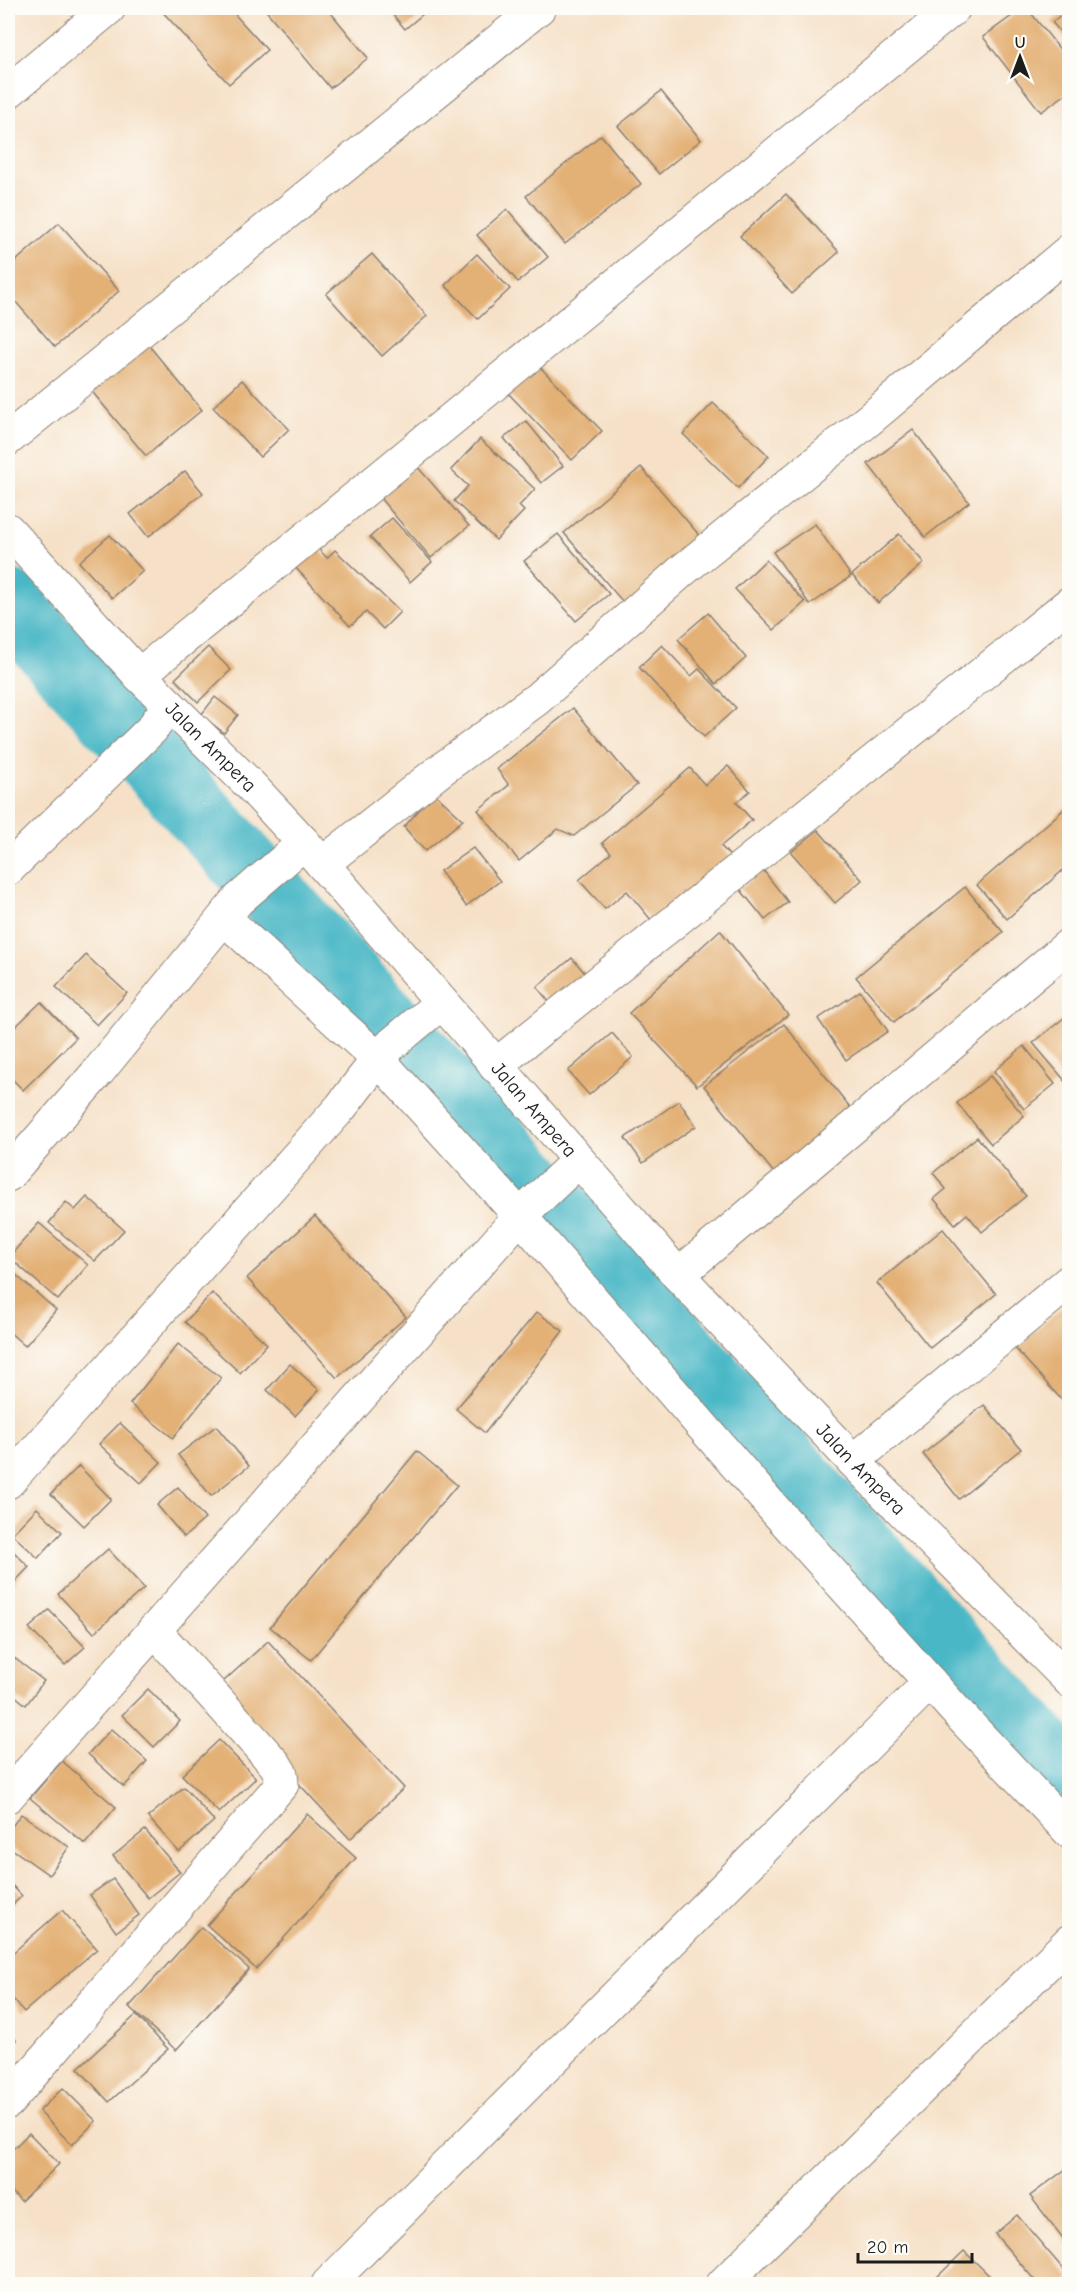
<svg xmlns="http://www.w3.org/2000/svg" width="1077" height="2292" viewBox="0 0 1077 2292" font-family="'Comic Neue',sans-serif">
<rect width="100%" height="100%" fill="#fdfcf7"/>
<filter id="ink" filterUnits="userSpaceOnUse"><feTurbulence type="fractalNoise" baseFrequency=".0167" numOctaves="2"/><feDisplacementMap in="SourceGraphic" scale="12" xChannelSelector="R" yChannelSelector="G"/><feConvolveMatrix kernelMatrix="1 2 1 2 8 2 1 2 1" color-interpolation-filters="sRGB"/></filter>
<filter id="wash" filterUnits="userSpaceOnUse"><feTurbulence type="fractalNoise" baseFrequency=".008" numOctaves="4" result="noise"/><feDisplacementMap in="SourceGraphic" scale="24" xChannelSelector="R" yChannelSelector="G"/><feGaussianBlur stdDeviation="1.35" result="paint"/><feColorMatrix in="noise" values="0 0 0 0 0 0 0 0 0 0 0 0 0 0 0 0 0 1.4 0 .05"/><feComposite in="paint" operator="in"/></filter>
<g filter="url(#wash)">
<rect width="100%" height="100%" fill="#f6e1c8"/>
<g fill="none" stroke-linecap="round" stroke-linejoin="round">
<path stroke="#4ab7c6" stroke-width="69" d="M8,603L456,1097L1070,1780"/>
</g>
<g id="blocks">
<g fill="#e3b075">
<path d="M159,8H229L267,50L229,84Z"/>
<path d="M264,8H327L368,58L330,88Z"/>
<path d="M387,8H430L405,29Z"/>
<path d="M1023,8H1027L1070,62V91L1041,112L983,37Z"/>
<path d="M1070,8V44L1052,22Z"/>
<path d="M661,91L701,140L659,174L618,126Z"/>
<path d="M601,135L641,184L565,244L526,196Z"/>
<path d="M786,194L839,252L792,294L740,236Z"/>
<path d="M507,209L548,257L518,282L477,235Z"/>
<path d="M59,223L119,291L55,347L8,293V268Z"/>
<path d="M372,254L427,316L382,356L326,294Z"/>
<path d="M477,254L510,289L478,319L445,285Z"/>
<path d="M146,342L202,410L146,456L89,388Z"/>
<path d="M538,365L602,431L572,460L508,393Z"/>
<path d="M242,380L289,429L260,457L213,407Z"/>
<path d="M713,403L769,456L738,488L683,434Z"/>
<path d="M526,421L563,466L541,483L504,438Z"/>
<path d="M913,430L969,502L925,537L868,464Z"/>
<path d="M480,439L535,489L519,506L524,511L496,540L454,501L468,486L451,470Z"/>
<path d="M416,465L469,526L431,558L379,497Z"/>
<path d="M641,467L705,542L628,608L564,533Z"/>
<path d="M185,471L203,493L148,537L130,514Z"/>
<path d="M392,518L432,562L410,582L370,537Z"/>
<path d="M815,524L851,576L810,605L773,552Z"/>
<path d="M558,534L609,594L576,621L524,561Z"/>
<path d="M899,534L924,563L878,603L852,575Z"/>
<path d="M110,535L143,571L112,598L79,562Z"/>
<path d="M315,545L327,558L335,550L400,612L383,629L366,612L350,626L293,565Z"/>
<path d="M766,560L805,602L774,630L735,589Z"/>
<path d="M708,613L746,658L716,684L678,639Z"/>
<path d="M662,645L691,676L699,669L736,708L704,737L639,667Z"/>
<path d="M208,647L231,670L198,702L175,679Z"/>
<path d="M215,697L238,715L224,733L201,715Z"/>
<path d="M573,708L637,785L574,836L558,829L519,861L478,810L509,785L497,769Z"/>
<path d="M728,766L750,791L736,802L752,820L721,846L735,862L657,927L627,891L605,909L579,880L611,853L602,843L690,768L705,785Z"/>
<path d="M434,793L463,820L425,851L404,827Z"/>
<path d="M1070,804V864L1007,919L977,885Z"/>
<path d="M818,830L862,880L835,903L791,852Z"/>
<path d="M473,848L500,881L466,906L440,871Z"/>
<path d="M763,870L788,902L765,920L740,889Z"/>
<path d="M965,887L1003,932L894,1022L856,977Z"/>
<path d="M720,930L788,1015L697,1086L629,1013Z"/>
<path d="M86,955L127,993L97,1025L56,987Z"/>
<path d="M572,958L590,979L554,1008L537,987Z"/>
<path d="M860,991L888,1031L846,1060L818,1019Z"/>
<path d="M41,1002L76,1038L23,1090L8,1075V1034Z"/>
<path d="M1065,1017L1070,1022V1081L1067,1083L1033,1043Z"/>
<path d="M784,1024L853,1111L774,1173L704,1086Z"/>
<path d="M612,1033L633,1057L589,1095L568,1071Z"/>
<path d="M1024,1046L1055,1084L1024,1109L994,1071Z"/>
<path d="M990,1076L1024,1116L991,1144L957,1103Z"/>
<path d="M679,1101L696,1126L643,1163L625,1138Z"/>
<path d="M977,1137L1026,1196L982,1232L967,1214L955,1224L934,1199L946,1189L933,1173Z"/>
<path d="M87,1197L124,1230L95,1261L49,1223L66,1202L75,1210Z"/>
<path d="M315,1216L406,1317L337,1378L247,1278Z"/>
<path d="M39,1223L88,1265L58,1300L9,1257Z"/>
<path d="M943,1229L996,1294L930,1348L877,1283Z"/>
<path d="M8,1268L56,1310L25,1346L8,1331Z"/>
<path d="M212,1293L267,1344L240,1373L185,1322Z"/>
<path d="M1070,1301V1409L1015,1348Z"/>
<path d="M537,1312L563,1331L485,1433L456,1409Z"/>
<path d="M178,1344L221,1378L173,1438L130,1404Z"/>
<path d="M290,1364L319,1390L295,1416L267,1390Z"/>
<path d="M984,1405L1021,1449L959,1499L923,1454Z"/>
<path d="M120,1423L161,1462L141,1483L99,1444Z"/>
<path d="M216,1426L249,1466L211,1496L178,1455Z"/>
<path d="M417,1451L457,1485L311,1660L270,1627Z"/>
<path d="M79,1466L111,1499L84,1526L51,1494Z"/>
<path d="M178,1487L205,1519L184,1537L157,1505Z"/>
<path d="M37,1508L62,1532L38,1558L12,1534Z"/>
<path d="M8,1546L29,1567L8,1589Z"/>
<path d="M108,1549L144,1588L94,1633L58,1594Z"/>
<path d="M49,1610L85,1647L65,1665L29,1628Z"/>
<path d="M268,1641L404,1788L350,1839L213,1691Z"/>
<path d="M8,1653L44,1681L26,1705L8,1690Z"/>
<path d="M148,1689L180,1721L154,1747L122,1715Z"/>
<path d="M111,1729L147,1761L124,1787L88,1754Z"/>
<path d="M219,1740L256,1778L219,1813L182,1775Z"/>
<path d="M62,1761L116,1807L85,1844L30,1798Z"/>
<path d="M184,1787L214,1821L179,1852L148,1817Z"/>
<path d="M21,1814L69,1847L49,1875L8,1846V1832Z"/>
<path d="M307,1814L356,1858L256,1969L207,1925Z"/>
<path d="M145,1830L180,1872L148,1898L113,1856Z"/>
<path d="M113,1879L139,1915L116,1932L90,1895Z"/>
<path d="M8,1881L22,1896L8,1909Z"/>
<path d="M62,1910L97,1949L24,2012L8,1993V1957Z"/>
<path d="M201,1927L249,1969L176,2050L129,2007Z"/>
<path d="M136,2015L168,2049L109,2102L78,2068Z"/>
<path d="M8,2031L16,2040L8,2048Z"/>
<path d="M63,2088L96,2121L72,2145L39,2111Z"/>
<path d="M29,2133L59,2164L21,2201L8,2188V2154Z"/>
<path d="M1070,2166V2247L1030,2196Z"/>
<path d="M1017,2215L1070,2277L1063,2284H1038L995,2234Z"/>
<path d="M964,2251L998,2284H940L935,2279Z"/>
</g>
</g>
</g>
<g filter="url(#ink)">
<use href="#blocks" fill-opacity="0" stroke="#897e72" stroke-width="1.5"/>
<g fill="none" stroke-linecap="round" stroke-linejoin="round">
<defs>
<g id="minor">
<path d="M8,92L109,8"/>
<path d="M8,439L539,8"/>
<path id="s1" d="M8,530L139,675L250,785L304,843L678,1275L853,1461L1070,1681"/>
<path d="M139,675L954,8"/>
<path d="M322,864L438,772L537,699L683,570L871,418L1070,250"/>
<path d="M8,869L152,729L169,705"/>
<path d="M224,918L378,1059L520,1216L776,1511L956,1711L1070,1832"/>
<path d="M495,1066L1070,603"/>
<path d="M8,1175L98,1072L238,900L304,843"/>
<path d="M678,1275L1070,944"/>
<path d="M853,1461L1070,1281"/>
<path d="M8,1482L341,1107L378,1059L392,1044L441,1003"/>
<path d="M8,1796L520,1216L578,1161"/>
<path d="M8,2102L282,1784L281,1774L275,1764L154,1630"/>
<path d="M328,2284L930,1682"/>
<path d="M723,2284L1070,1941"/>
</g>
</defs>
<use href="#minor" stroke="#897e72" stroke-width="35"/>
<use href="#minor" stroke="#fff" stroke-width="33"/>
</g>
</g>
<g text-anchor="middle" dominant-baseline="central" stroke-width="5" stroke-linejoin="round" paint-order="stroke">
<g font-size="20" fill="#1c1c1c" stroke="#fdfcf7">
<text stroke="none"><textPath href="#s1" startOffset="297">Jalan Ampera</textPath></text>
<text stroke="none"><textPath href="#s1" startOffset="783">Jalan Ampera</textPath></text>
<text stroke="none"><textPath href="#s1" startOffset="1269">Jalan Ampera</textPath></text>
</g>
</g>
<rect width="1077" height="2292" fill="none" stroke="#fdfcf7" stroke-width="30"/>
<g transform="translate(1020 57)" stroke="#fdfcf7" stroke-width="4.5" paint-order="stroke">
<path d="M0-4.5L10 22L0 15L-10 22Z" fill="#1c1c1c"/>
<text y="-9" font-size="16" font-weight="bold" text-anchor="middle" fill="#1c1c1c">U</text>
</g>
<path d="M858 2253v9h114v-9" fill="none" stroke="#1c1c1c" stroke-width="3"/>
<text x="867" y="2253" font-size="18" fill="#1c1c1c" stroke="#fdfcf7" stroke-width="4.5" paint-order="stroke">20 m</text>
</svg>
